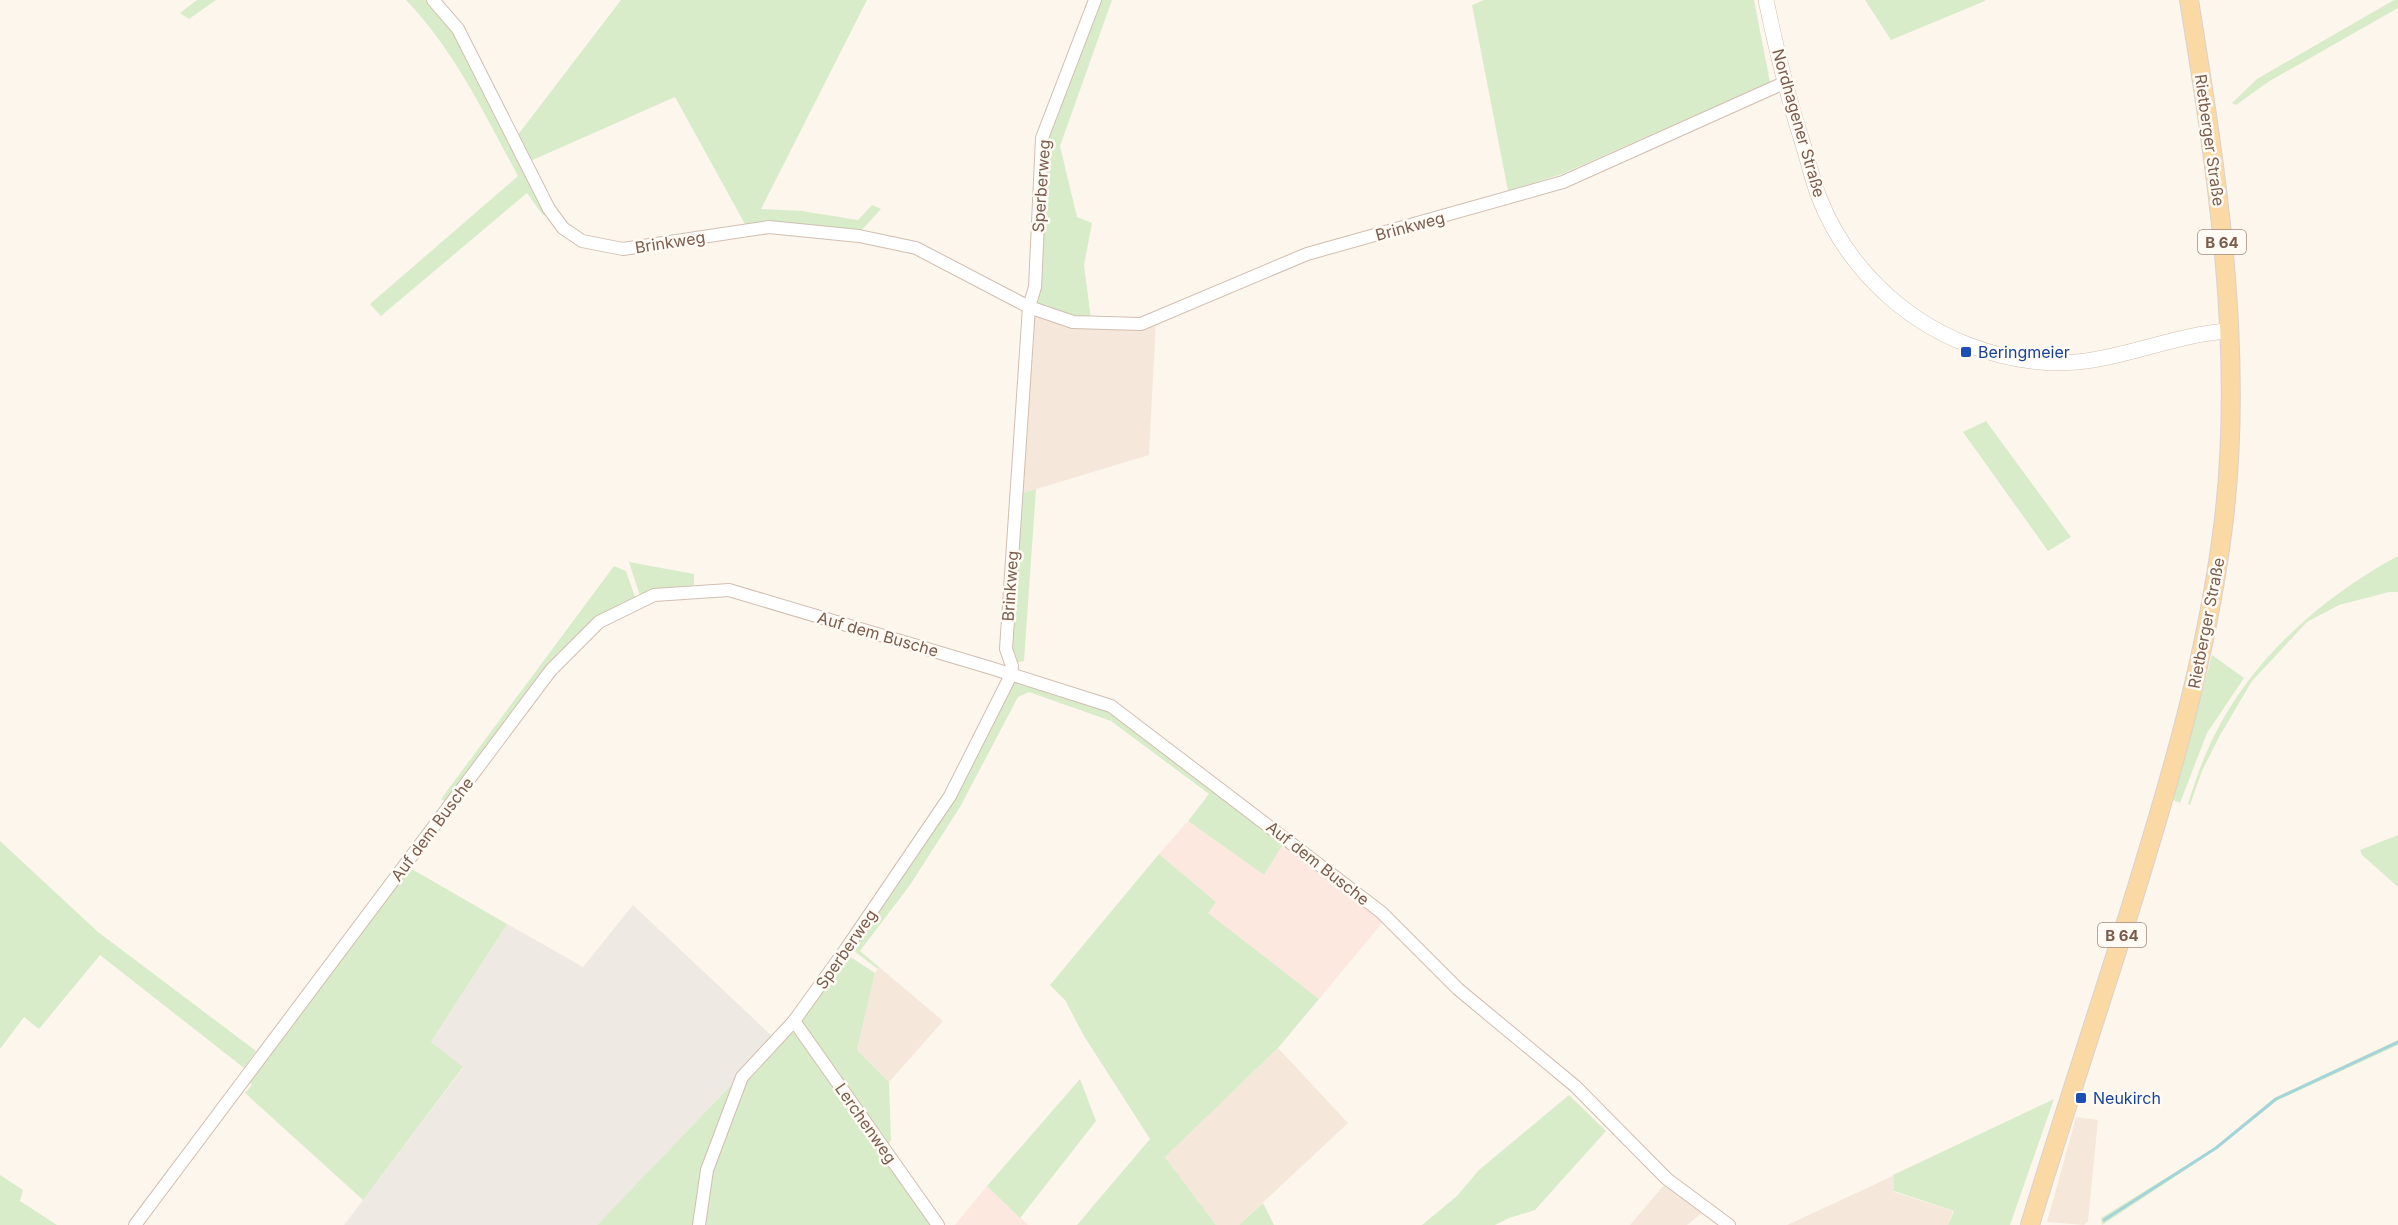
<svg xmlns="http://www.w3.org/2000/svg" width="2398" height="1225" viewBox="0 0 2398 1225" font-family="Inter,sans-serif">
<rect width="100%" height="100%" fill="#fdf6ec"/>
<g fill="#f5e8da">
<path d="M1033,312L1072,324L1156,321L1149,455L1020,494Z"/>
<path d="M879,967L943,1021L889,1082L857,1050L875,973Z"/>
<path d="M1278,1048L1348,1123L1239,1225H1216L1165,1157Z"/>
<path d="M2076,1117L2098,1120L2088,1221L2084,1225L2047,1222Z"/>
<path d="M1893,1176L1894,1192L1953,1211L1948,1225H1787Z"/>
<path d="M1665,1184L1703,1212L1687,1225H1630Z"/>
</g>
<g fill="#fde8e0">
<path d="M1188,821L1264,875L1285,841L1383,922L1319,999L1207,913L1216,902L1159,854Z"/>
<path d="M987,1186L1028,1225H955Z"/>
</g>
<path fill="#efe9e4" d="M633,905L773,1037L738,1078L597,1225H344L463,1068L431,1042L507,924L583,967Z"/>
<g fill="#d8ecc9">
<path d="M197,0H216L189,19L180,13Z"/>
<path d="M406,0H425L449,24L549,217L542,214L527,193L381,316L370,304L518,176C485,115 455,51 406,0Z"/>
<path d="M621,0H867L761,209L802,211L858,220L872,205L881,209L859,233L746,226L675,97L528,162L517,136Z"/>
<path d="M1098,0H1112L1060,146L1077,217L1092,223L1084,265L1091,319H1073L1036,306L1045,138Z"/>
<path d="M1484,0H1754L1770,82L1562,174L1508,191L1472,5Z"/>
<path d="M1865,0H1985V1L1891,40Z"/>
<path d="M2394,0H2398V8L2268,82L2236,105L2232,103L2257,79Z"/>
<path d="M1986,421L2071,537L2048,551L1963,432Z"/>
<path d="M1036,489L1024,661L1015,663L1011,649L1020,494Z"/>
<path d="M2398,556V592H2389L2339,605L2307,622L2252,681L2219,737L2202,771L2190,805L2188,804C2195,781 2203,758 2214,736C2252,659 2323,596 2398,556Z"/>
<path d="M629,562L694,574V585L653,590L640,596Z"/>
<path d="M614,566L626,571L635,597L597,619L446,802L441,799Z"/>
<path d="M2212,655L2244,678L2207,733L2180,803L2173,800Z"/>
<path d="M1011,680L1111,711L1285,841L1264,875L1188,821L1209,794L1111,721L1029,692L1018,697L960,807L910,885L860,951L879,967L878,969L850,948L898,881Z"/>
<path d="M2398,835V887L2362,855L2360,850Z"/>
<path d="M0,841L98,932L256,1051L244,1068L100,955L39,1029L24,1017L0,1049Z"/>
<path d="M1159,854L1216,902L1208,913L1319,999L1278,1048L1165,1157L1216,1225H1077L1150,1139L1084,1036L1065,1000L1050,985Z"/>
<path d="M410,868L507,924L431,1042L463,1067L363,1200L245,1093L252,1085L249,1082Z"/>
<path d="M846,954L875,973L857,1050L889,1082L891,1140L888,1145L799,1019Z"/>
<path d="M790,1033H798L932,1225H597L738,1078Z"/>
<path d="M2398,1040V1045L2276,1101L2217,1149L2102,1225L2101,1218L2216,1147L2274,1098Z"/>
<path d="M1080,1079L1096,1121L1020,1218L987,1186Z"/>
<path d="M1569,1095L1606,1131L1535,1210L1509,1218L1495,1225H1422L1457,1196L1479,1170Z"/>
<path d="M2054,1099L2010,1225H1948L1954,1211L1894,1191L1893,1175Z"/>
<path d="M0,1175L23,1190L20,1201L57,1225H0Z"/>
<path d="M1263,1203L1274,1225H1239Z"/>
</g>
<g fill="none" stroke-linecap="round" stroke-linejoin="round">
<path stroke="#a5d3da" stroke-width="3" d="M2104,1220L2216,1148L2276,1099L2398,1042"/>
<defs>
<g id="minor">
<path d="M433,0L458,29L549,209L563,228L582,241L623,249L769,227L859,236L916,248L1029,307L1073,322L1141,324L1307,254L1563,182L1784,83"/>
<path d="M794,1021L938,1225"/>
<path d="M135,1225L551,670L599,622L654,595L729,590L991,668L1111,706L1381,912L1458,989L1575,1086L1667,1179L1729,1225"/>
<path d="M699,1225L707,1170L742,1077L794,1021L846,949L950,796L1011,675L1012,666L1006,649L1029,307L1035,287L1042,138L1095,0"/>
</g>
<path id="tertiary" d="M1766,0C1776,48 1787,94 1802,141C1808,160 1812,179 1819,197C1845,264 1900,318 1966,344C2001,358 2040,365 2077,362C2129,357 2177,334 2229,331"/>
<path id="primary" d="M2030,1225C2063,1116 2099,1009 2133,900C2171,777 2207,655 2223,527C2245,352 2217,173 2189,0"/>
</defs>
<use href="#minor" stroke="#d1beb0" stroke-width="14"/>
<use href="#tertiary" stroke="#d1beb0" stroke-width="16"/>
<use href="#primary" stroke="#dad1cd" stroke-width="20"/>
<use href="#minor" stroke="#fff" stroke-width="12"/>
<use href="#tertiary" stroke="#fff" stroke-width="15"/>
<use href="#primary" stroke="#fbd9a5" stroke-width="18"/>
</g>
<g fill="#1a4fb4" stroke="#fffaf3" stroke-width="2">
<rect x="1960" y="346" width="12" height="12" rx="3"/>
<rect x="2075" y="1092" width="12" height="12" rx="3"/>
</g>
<g text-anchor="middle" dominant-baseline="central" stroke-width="5" stroke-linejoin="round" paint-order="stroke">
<g fill="#fffaf3" stroke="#a28b7f" stroke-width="1.5">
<rect x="2198" y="230" width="48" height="24" rx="4.5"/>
<rect x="2098" y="923" width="48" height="24" rx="4.5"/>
</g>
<g font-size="15" font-weight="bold" fill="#7a5c4d">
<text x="2222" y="242">B 64</text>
<text x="2122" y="935">B 64</text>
</g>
<g font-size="16" fill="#7a5c4d" stroke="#fffaf3">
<text transform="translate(1799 123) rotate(74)">Nordhagener Straße</text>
<text transform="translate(2210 140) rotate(82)">Rietberger Straße</text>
<text transform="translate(1041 186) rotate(-86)">Sperberweg</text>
<text transform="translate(1410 226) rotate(-15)">Brinkweg</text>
<text transform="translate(670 242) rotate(-9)">Brinkweg</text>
<text transform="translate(1010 586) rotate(-86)">Brinkweg</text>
<text transform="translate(2206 623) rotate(-79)">Rietberger Straße</text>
<text transform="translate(878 634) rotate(16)">Auf dem Busche</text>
<text transform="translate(432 829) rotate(-53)">Auf dem Busche</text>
<text transform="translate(1318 863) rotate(38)">Auf dem Busche</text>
<text transform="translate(846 949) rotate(-55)">Sperberweg</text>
<text transform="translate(866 1123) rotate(55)">Lerchenweg</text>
</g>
<g font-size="16" fill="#164399" stroke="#fffaf3" text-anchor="start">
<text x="1978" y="352">Beringmeier</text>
<text x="2093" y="1098">Neukirch</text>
</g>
</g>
</svg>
